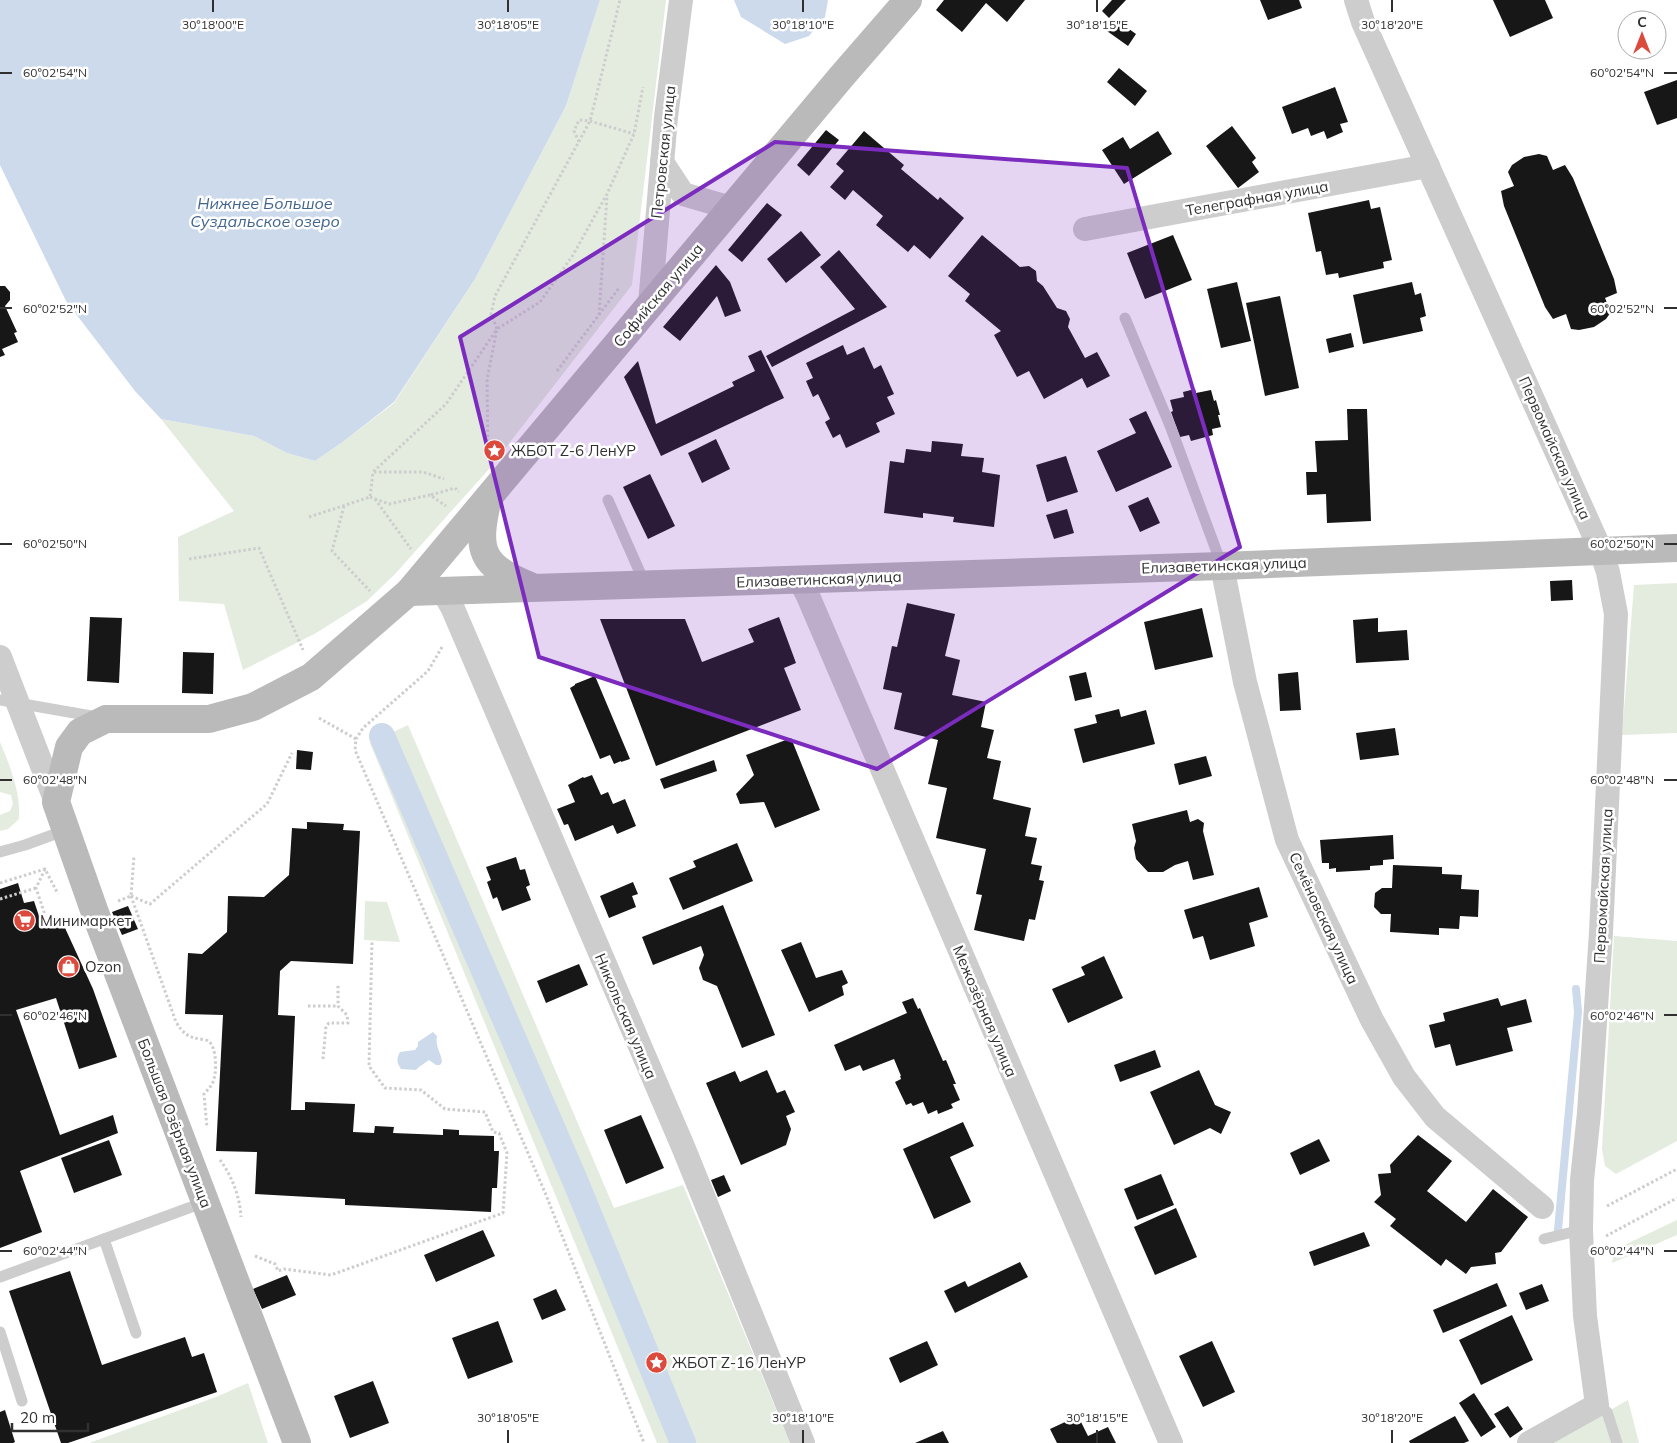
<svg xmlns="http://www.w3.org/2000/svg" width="1677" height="1443" viewBox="0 0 1677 1443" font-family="Mulish,sans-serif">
<rect width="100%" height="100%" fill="#fff"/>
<g fill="#e4ecdf">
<path d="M600,0H666L632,285L490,468L395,574L367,601L316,633L243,670L224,604L179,601L178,537L234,511L161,419L254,436L287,453L315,461L344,441L394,403L475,279L566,106Z"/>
<path d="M1677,583V733L1622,735L1634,585Z"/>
<path d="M408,725L614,1208L683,1185L790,1443H657L370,743Z"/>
<path d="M0,742C10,766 21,793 19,819L8,829L0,831V815L10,811L13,804L11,795L0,792Z"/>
<path d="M365,901L387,902L400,942L364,940Z"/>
<path d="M1614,936L1677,941V1141L1616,1174L1605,1166L1602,1149Z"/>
<path d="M1677,1220V1235L1612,1263L1614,1250Z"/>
<path d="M248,1383L268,1443H89L216,1397Z"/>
<path d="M1628,1400L1639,1443H1552Z"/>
</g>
<g fill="#ccdaeb">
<path d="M0,0H600L566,106L475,279L394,402L344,441L315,461L287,453L254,436L161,419L135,391L66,301L0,165Z"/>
<path d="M734,0H828L825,17L809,36L785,44L741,17Z"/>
<path d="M433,1032L437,1036C435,1047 441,1052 442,1062L440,1065H436L429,1060L419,1067L416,1070L401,1069C397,1063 396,1059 400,1052L415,1050L418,1046V1042Z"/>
</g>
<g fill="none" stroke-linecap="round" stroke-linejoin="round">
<path stroke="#ccdaeb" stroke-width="8" d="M1558,1230L1578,1012L1576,989"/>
<path stroke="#ccdaeb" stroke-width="26" d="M382,736L574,1178L683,1443"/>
</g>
<g fill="#171717">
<path d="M944,0H1025L1007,22L986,3L962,32L936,10Z"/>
<path d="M1112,0H1126L1109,18L1102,11Z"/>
<path d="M1260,0H1299L1302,8L1268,20Z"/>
<path d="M1493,0H1545L1553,18L1510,37Z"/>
<path d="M1115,19L1136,34L1128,46L1107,31Z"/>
<path d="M1119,68L1147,91L1135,106L1107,82Z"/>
<path d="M1677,80V118L1657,125L1644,92Z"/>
<path d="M1335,87L1348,122L1340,124L1343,132L1327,139L1324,131L1311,136L1308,128L1292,134L1282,107Z"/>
<path d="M1232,126L1256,158L1252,162L1259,172L1238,188L1206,146Z"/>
<path d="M826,130L839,140L809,176L797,165Z"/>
<path d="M864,131L904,165L901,169L938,200L940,197L964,218L930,259L914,245L908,252L876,225L883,216L853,190L845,200L830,187L844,171L836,164Z"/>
<path d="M1158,131L1172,154L1124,184L1102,150L1123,137L1130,149Z"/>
<path d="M1539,154L1547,156L1553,170L1565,165L1573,178L1614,279L1617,293L1605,298L1611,312L1606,319L1594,327L1579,330L1571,329L1566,314L1553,319L1545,307L1504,206L1501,191L1514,186L1508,172L1512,165L1524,157Z"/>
<path d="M1369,200L1371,209L1380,207L1392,260L1383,262L1384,268L1339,278L1338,273L1326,275L1321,251L1316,252L1308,213Z"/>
<path d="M767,203L782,215L742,262L728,250Z"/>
<path d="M801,231L821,255L786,283L767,259Z"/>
<path d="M982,235L1020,267L1029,266L1036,271L1037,281L1043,286L1057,308L1066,311L1070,319L1068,327L1085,358L1097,352L1110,376L1087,388L1082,378L1044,399L1029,371L1017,377L994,335L1001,331L965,301L970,294L948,276Z"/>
<path d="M1173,235L1192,280L1145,299L1127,253Z"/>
<path d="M839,250L887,307L772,367L766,356L855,309L820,267Z"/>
<path d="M716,265L730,282L741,311L725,317L717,296L680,341L663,327Z"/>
<path d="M1237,282L1251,341L1221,348L1207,289Z"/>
<path d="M1412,282L1415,295L1421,293L1426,316L1420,318L1423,331L1363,344L1353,295Z"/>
<path d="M0,286H5L10,292V300L5,306L17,332L14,333L18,342L2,349L5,355L0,357Z"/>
<path d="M1280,296L1299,388L1265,396L1246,303Z"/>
<path d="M1351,333L1354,347L1329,353L1326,339Z"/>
<path d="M843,345L847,355L864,347L874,369L881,365L894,394L887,397L895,414L876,423L880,432L846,448L840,434L833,438L825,422L830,419L818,394L813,397L806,381L813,378L806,363Z"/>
<path d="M761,350L784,398L661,456L624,377L638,361L656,424L734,386L732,382L755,371L748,356Z"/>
<path d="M1195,389L1196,393L1211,390L1214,401L1216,400L1220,415H1218L1221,427L1212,429L1213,435L1191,441L1189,435L1180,437L1171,412L1173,411L1170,400L1184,397L1183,392Z"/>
<path d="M1347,409H1367L1371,521L1327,523L1326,494L1307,495L1306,472H1317L1315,441L1348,440Z"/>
<path d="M1146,411L1172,467L1116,492L1097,451L1136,433L1129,419Z"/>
<path d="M716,439L730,469L702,483L688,453Z"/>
<path d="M932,441L963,444L961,456L984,458L982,472L1000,475L994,527L953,522L954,517L923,513V518L884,513L890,461L904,463L906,449L931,452Z"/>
<path d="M1066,456L1078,492L1047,502L1036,465Z"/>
<path d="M650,474L675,526L648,539L623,487Z"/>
<path d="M1148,497L1160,523L1140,532L1128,506Z"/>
<path d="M1067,509L1074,533L1054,539L1046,515Z"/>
<path d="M1572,580L1573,600L1551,601L1550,581Z"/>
<path d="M907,603L955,614L945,656L960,660L952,695L986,702L981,727L994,730L987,758L1001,761L993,799L1031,808L1025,836L1037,838L1031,864L1042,866L1039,880L1044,881L1035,920L1029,919L1024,941L974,930L982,895L976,894L986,849L936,838L947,788L928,784L938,740L894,729L902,693L883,689L892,646L897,647Z"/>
<path d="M1202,608L1213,657L1155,670L1144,622Z"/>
<path d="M90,617L122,618L119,683L87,681Z"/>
<path d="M779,617L796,663L784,668L801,710L656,766L600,619H685L702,662L754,642L748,629Z"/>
<path d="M1378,618V632L1407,630L1409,660L1356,663L1353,620Z"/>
<path d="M183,652L214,653L213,694L182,693Z"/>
<path d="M1086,672L1092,697L1075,701L1069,676Z"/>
<path d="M1298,672L1301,710L1280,711L1278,674Z"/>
<path d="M595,676L630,759L621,762V761L614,764L610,755L600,759L570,688L575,685V684Z"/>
<path d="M1119,709L1121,717L1146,710L1155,744L1083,763L1074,729L1097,723L1095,715Z"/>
<path d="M1395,728L1399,755L1360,760L1356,733Z"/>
<path d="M791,738L820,810L775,828L764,802L740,804L736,794L754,775L746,755Z"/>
<path d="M297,750L313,752L311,770L296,769Z"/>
<path d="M1206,756L1212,776L1179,785L1174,764Z"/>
<path d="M714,760L717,771L664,789L660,779Z"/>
<path d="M592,775L601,795L608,792L613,804L625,799L636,826L617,834L613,825L575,841L568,824L564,825L557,809L575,802L568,785L583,777L584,778Z"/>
<path d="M1187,810L1190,822L1198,819L1204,823L1203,831L1214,875L1193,880L1188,861L1175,865L1163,872H1148L1136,859L1134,848L1136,841L1132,824Z"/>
<path d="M307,822L344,824L343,830L360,831L353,964L291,961L280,971L278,1015L295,1016L291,1110H305V1102L355,1104L353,1132L374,1133L375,1126L394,1127L393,1133L443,1135V1129L459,1130V1135L494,1136V1151H499L497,1188H492L491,1212L345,1205V1199L255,1194L257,1152L216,1151L223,1015L185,1014L188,953L202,954L227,932L228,896L264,897L289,875L292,828L307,829Z"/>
<path d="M1393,835L1394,859L1383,860V865L1370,866V870L1336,872V868L1329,869V863H1322L1320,840Z"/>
<path d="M737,843L753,881L683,910L669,878L696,867L693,861Z"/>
<path d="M516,857L520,870L525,869L530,885L526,887L531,900L502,911L497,897L493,899L487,882L491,880L486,867Z"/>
<path d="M1393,865L1442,867V874L1462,875L1461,889L1479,890L1478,917L1460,916L1459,929L1439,928V935L1390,932L1391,914H1381L1374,907L1375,893L1382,888H1392Z"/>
<path d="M633,882L638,894L632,896L636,907L609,918L600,896Z"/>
<path d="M18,883L24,903L34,901L41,922L60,917L93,989L117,1057L79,1069L56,998L16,1010L60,1135L113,1115L118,1133L20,1171L42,1232L0,1248V889Z"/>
<path d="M1259,887L1268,917L1249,923L1255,946L1210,960L1203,936L1193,939L1184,910Z"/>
<path d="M723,905L775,1035L742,1048L717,986L703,980L699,968L704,955L701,946L653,965L642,937Z"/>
<path d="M128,906L138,929L122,935L112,912Z"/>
<path d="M801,942L816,978L842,970L848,983L842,986L844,995L809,1012L781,950Z"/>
<path d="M1104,956L1123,998L1068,1023L1052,989L1085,975L1081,967Z"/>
<path d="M579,964L588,985L546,1003L537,981Z"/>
<path d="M913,998L918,1009L920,1008L943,1061L946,1060L956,1084H953L960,1100L951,1104L953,1108L938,1114L937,1110L928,1114L923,1102L913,1106L911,1103L906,1105L895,1082L901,1079L900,1076H901L894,1059L863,1071L860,1065L845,1071L834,1045L907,1013L902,1002Z"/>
<path d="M1498,998L1501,1006L1526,999L1532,1022L1507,1028L1513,1051L1456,1066L1450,1044L1435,1048L1429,1025L1445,1021L1443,1013Z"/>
<path d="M1155,1050L1161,1067L1120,1082L1114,1065Z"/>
<path d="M767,1070L777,1093L785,1090L795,1112L786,1116L791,1129L786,1145L741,1165L706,1083L735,1071L740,1082Z"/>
<path d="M1199,1070L1215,1105L1231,1112L1221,1134L1210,1128L1174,1145L1150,1092Z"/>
<path d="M641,1115L664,1168L626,1184L604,1130Z"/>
<path d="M963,1122L974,1146L950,1157L971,1202L934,1219L903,1149Z"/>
<path d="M1418,1135L1452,1161L1427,1191L1466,1222L1493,1189L1528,1217L1501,1252L1495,1253L1496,1264L1471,1267L1466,1274L1446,1259L1441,1266L1390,1226L1396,1219L1374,1202L1381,1195L1378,1174L1391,1173L1390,1165Z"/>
<path d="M1319,1139L1330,1161L1300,1175L1290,1153Z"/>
<path d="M109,1140L122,1175L74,1193L61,1158Z"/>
<path d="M1161,1174L1174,1205L1137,1220L1124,1189Z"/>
<path d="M724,1175L731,1191L718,1197L711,1180Z"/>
<path d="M1176,1208L1197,1257L1155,1275L1134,1227Z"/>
<path d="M483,1230L495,1256L436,1282L424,1255Z"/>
<path d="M1364,1232L1370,1246L1314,1266L1309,1252Z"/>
<path d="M1020,1262L1028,1277L955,1313L944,1291L965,1281L968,1287Z"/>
<path d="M70,1271L102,1365L185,1337L192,1357L204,1353L217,1392L68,1443H61L9,1291Z"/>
<path d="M287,1275L296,1295L262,1309L253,1289Z"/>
<path d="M1497,1283L1507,1306L1443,1333L1433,1310Z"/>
<path d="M1542,1284L1549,1301L1526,1310L1519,1293Z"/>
<path d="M556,1289L566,1310L542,1320L533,1299Z"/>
<path d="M1512,1315L1533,1360L1481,1385L1459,1340Z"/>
<path d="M498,1321L513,1362L468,1379L452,1338Z"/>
<path d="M927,1341L938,1365L900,1383L889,1358Z"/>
<path d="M1212,1341L1235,1392L1203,1407L1179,1356Z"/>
<path d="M373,1381L389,1423L350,1438L334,1396Z"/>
<path d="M1474,1393L1496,1427L1481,1437L1459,1403Z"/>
<path d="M1508,1406L1523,1429L1510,1438L1494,1414Z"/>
<path d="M5,1410L15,1442L13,1443H0V1412Z"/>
<path d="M1078,1416L1088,1436L1108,1427L1116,1443H1057L1050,1429Z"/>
<path d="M1455,1416L1469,1441L1464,1443H1410L1409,1441Z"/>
<path d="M943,1431L949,1443H915Z"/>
</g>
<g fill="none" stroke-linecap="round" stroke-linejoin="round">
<g stroke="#cdcdcd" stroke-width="3" stroke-dasharray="2.5 2.5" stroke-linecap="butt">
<path d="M579,142L574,131L579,120L590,121L634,134"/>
<path d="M599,315L607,196"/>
<path d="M557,371L619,288"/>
<path d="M488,457L487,380L497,329L540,302L573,255L607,194L634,134L643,87"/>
<path d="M374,472H423L444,479"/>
<path d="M431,495L455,488L459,492"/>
<path d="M370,497L389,504L430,495L446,506"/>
<path d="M375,499L411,549"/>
<path d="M344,506L332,551L370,591"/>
<path d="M309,517L370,497L373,472L446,404L497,329L491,314L495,296L590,121L620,0"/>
<path d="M189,559L259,548L303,650"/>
<path d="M442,647L428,671L363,728L356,739L355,750L546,1195L644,1443"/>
<path d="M319,718L356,739"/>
<path d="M45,869L36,888L45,915"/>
<path d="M0,883L45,869L58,894"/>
<path d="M131,896L176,1022C183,1033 187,1037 200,1039C201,1039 207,1040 208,1041C217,1046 217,1073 213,1082C211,1087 207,1090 204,1094L207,1128"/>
<path d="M131,896L150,904L267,804L292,753"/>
<path d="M0,899L36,888"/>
<path d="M118,901L131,896L134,856"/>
<path d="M308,1006H338"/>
<path d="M323,1059L326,1026L329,1023H348L347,1015L338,1006V985"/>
<path d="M220,1160C232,1176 240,1197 241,1217"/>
<path d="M1607,1206L1677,1169"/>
<path d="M1606,1236L1677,1198"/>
<path d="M255,1256L275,1264L278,1271L284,1269L331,1275L503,1213L507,1153L499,1133L493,1132L485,1112L445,1109L421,1090L385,1088L369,1066L372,941"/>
</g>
<g stroke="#cdcdcd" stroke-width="11">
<path d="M1125,318L1171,428L1222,566"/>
<path d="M608,500L645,584"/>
<path d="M0,700L97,717"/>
<path d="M0,852L25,845L66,830"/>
<path d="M104,1239L136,1333"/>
<path d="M1544,1239L1581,1230"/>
<path d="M0,1277L205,1202"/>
<path d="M0,1332L22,1401"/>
<path d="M1597,1405L1607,1412L1617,1443"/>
</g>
<g stroke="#cdcdcd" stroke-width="24">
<path d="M1356,0L1363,22L1601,551L1608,572L1616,614L1601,932L1589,1113L1582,1180L1581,1230L1585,1316L1597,1405L1529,1443"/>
<path d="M662,162L683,194L731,208"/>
<path d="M1085,229L1428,166"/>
<path d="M650,304L666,117L681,0"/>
<path d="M1222,566L1245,682L1287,840L1372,1020L1404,1077L1435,1117L1542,1207"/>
<path d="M799,579L808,596L1171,1443"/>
<path d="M443,591L453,609L684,1149L803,1443"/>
<path d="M0,657L56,802"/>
</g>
<g stroke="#bababa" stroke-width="28">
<path d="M488,498C476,550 479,565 530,586"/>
<path d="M409,592L1222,566L1677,548"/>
<path d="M297,1443L94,910L56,802L69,747L80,732L106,719H209L253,707L311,677L409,592L842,76L908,0"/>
</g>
</g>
<path fill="#7b2cbf" fill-opacity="0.2" stroke="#7b2cbf" stroke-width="4" stroke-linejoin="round" d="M775,142L1127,168L1240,547L877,769L539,657L460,337Z"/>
<path fill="none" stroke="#303030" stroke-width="2" d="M213,0V12M508,0V12M803,0V12M1097,0V12M1392,0V12M0,73H12M1664,73H1677M0,308H12M1664,308H1677M0,544H12M1664,544H1677M0,780H12M1664,780H1677M0,1015H12M1664,1015H1677M0,1251H12M1664,1251H1677M508,1430V1443M803,1430V1443M1097,1430V1443M1392,1430V1443"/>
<defs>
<symbol id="sight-disc" viewBox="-11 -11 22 22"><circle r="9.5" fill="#dc493d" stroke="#fff"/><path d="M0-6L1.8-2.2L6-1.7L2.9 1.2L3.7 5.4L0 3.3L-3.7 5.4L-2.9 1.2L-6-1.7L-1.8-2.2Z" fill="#fff"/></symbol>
<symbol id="supermarket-disc" viewBox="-11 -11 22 22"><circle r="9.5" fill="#dc493d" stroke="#fff"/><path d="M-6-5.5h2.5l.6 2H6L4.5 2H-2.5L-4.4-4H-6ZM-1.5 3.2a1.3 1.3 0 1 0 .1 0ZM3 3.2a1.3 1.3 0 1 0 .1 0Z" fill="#fff"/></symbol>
<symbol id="shop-disc" viewBox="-11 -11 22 22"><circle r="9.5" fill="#dc493d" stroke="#fff"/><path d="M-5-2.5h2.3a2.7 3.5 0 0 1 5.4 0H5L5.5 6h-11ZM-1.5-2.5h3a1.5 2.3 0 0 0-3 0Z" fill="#fff"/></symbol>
</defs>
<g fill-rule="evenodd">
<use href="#sight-disc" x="482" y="438" width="25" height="25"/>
<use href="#supermarket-disc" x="12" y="908" width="25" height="25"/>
<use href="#shop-disc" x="56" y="954" width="25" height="25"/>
<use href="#sight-disc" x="644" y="1350" width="25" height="25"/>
</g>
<g text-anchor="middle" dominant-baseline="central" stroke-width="5" stroke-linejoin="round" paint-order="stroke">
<g font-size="15" fill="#303030" stroke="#fff">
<text transform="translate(663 152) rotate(-84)">Петровская улица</text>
<text transform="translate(1257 198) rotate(-10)">Телеграфная улица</text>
<text transform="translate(658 295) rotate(-50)">Софийская улица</text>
<text transform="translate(1555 448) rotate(66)">Первомайская улица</text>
<text transform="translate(1224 565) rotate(-2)">Елизаветинская улица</text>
<text transform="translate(819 579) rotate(-2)">Елизаветинская улица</text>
<text transform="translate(1603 886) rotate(-87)">Первомайская улица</text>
<text transform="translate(1324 918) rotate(65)">Семёновская улица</text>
<text transform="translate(985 1011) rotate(67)">Межозёрная улица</text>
<text transform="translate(626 1016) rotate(67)">Никольская улица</text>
<text transform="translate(175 1123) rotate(69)">Большая Озёрная улица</text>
</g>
<g font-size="15" fill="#303030" stroke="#fff" text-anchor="start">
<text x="511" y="450">ЖБОТ Z-6 ЛенУР</text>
<text x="40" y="920">Минимаркет</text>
<text x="85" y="966">Ozon</text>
<text x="672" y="1362">ЖБОТ Z-16 ЛенУР</text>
</g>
<g font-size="16" font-style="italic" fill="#42658e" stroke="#fff">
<text x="265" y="203">Нижнее Большое<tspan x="265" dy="18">Суздальское озеро</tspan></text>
</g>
</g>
<g font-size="12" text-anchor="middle" fill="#303030" stroke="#fff" stroke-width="5" stroke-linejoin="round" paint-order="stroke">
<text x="213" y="29">30°18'00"E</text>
<text x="508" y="29">30°18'05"E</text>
<text x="803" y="29">30°18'10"E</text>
<text x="1097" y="29">30°18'15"E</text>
<text x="1392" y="29">30°18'20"E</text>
<text x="55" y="77">60°02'54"N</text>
<text x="1622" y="77">60°02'54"N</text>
<text x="55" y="313">60°02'52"N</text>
<text x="1622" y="313">60°02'52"N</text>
<text x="55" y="548">60°02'50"N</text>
<text x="1622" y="548">60°02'50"N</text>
<text x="55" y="784">60°02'48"N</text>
<text x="1622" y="784">60°02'48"N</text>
<text x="55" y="1020">60°02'46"N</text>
<text x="1622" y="1020">60°02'46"N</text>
<text x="55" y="1255">60°02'44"N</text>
<text x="1622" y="1255">60°02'44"N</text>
<text x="508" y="1422">30°18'05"E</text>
<text x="803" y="1422">30°18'10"E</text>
<text x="1097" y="1422">30°18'15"E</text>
<text x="1392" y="1422">30°18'20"E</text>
</g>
<g transform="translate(1642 35)"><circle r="24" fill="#ffffff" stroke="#acacac"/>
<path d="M0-4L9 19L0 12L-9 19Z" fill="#dc493d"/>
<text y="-8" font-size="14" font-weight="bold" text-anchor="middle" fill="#303030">С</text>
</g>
<path d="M12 1423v8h76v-8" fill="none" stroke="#303030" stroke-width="2.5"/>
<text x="20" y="1423" font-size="15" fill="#303030" stroke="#ffffff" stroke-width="4" paint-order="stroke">20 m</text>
</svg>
